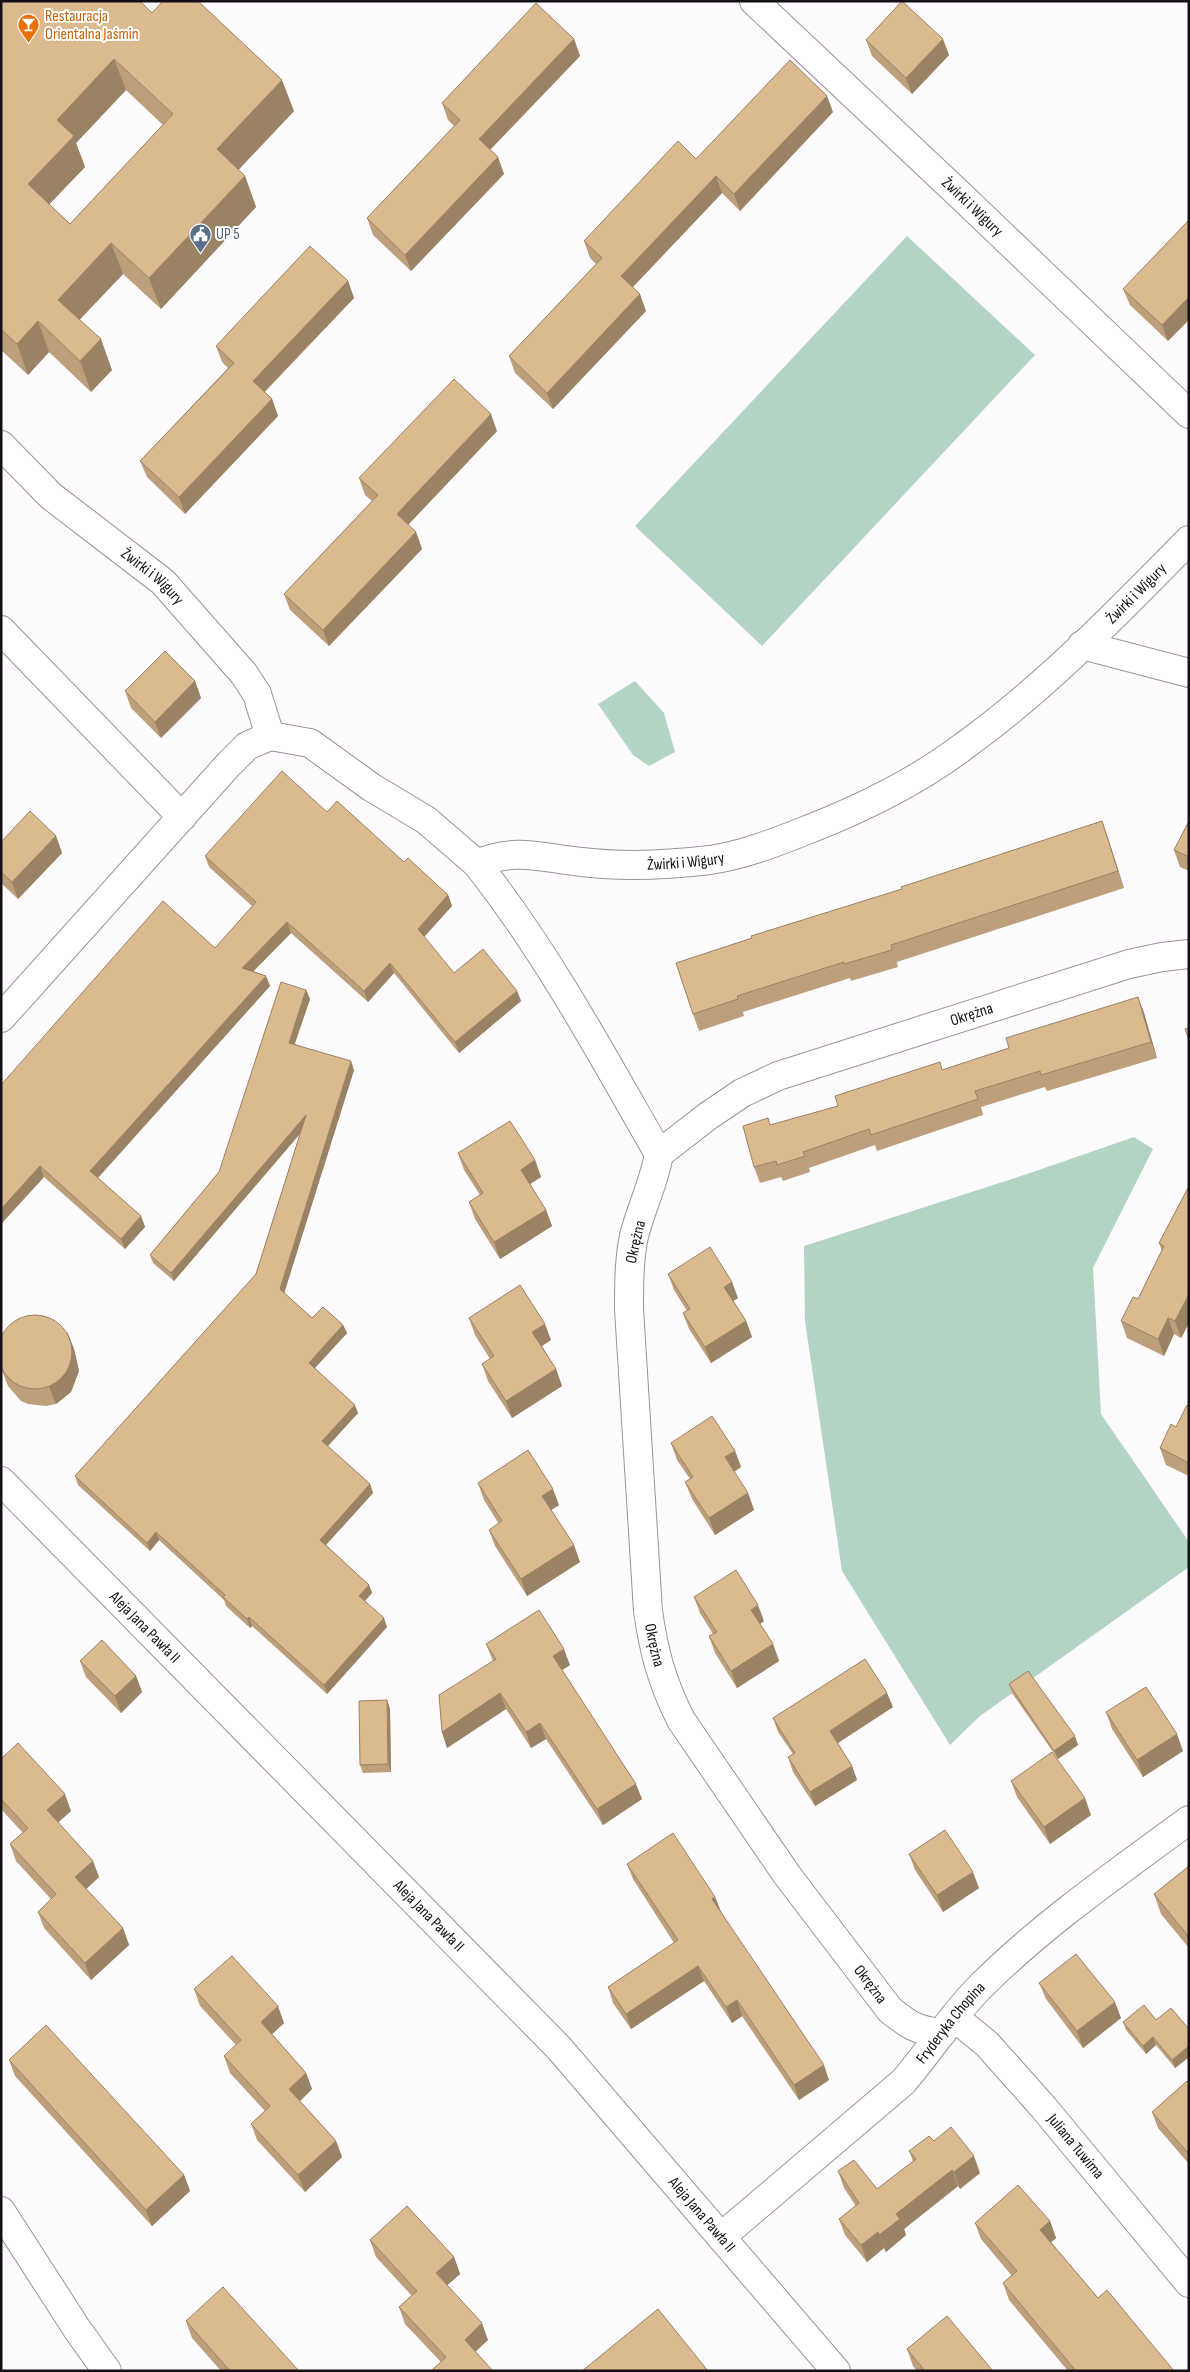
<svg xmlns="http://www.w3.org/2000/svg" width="1190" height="2372" viewBox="0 0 1190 2372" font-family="'Sofia Sans Condensed',sans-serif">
<rect width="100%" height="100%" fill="#fdfbfd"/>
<g fill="#b4d4c3">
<path d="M907,236L1035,355L762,646L635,526Z"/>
<path d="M635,681L664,713L675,752L649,766L633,755L598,704Z"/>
<path d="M1134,1137L1153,1149L1093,1268L1101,1414L1189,1542V1567L980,1716L950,1745L842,1571L805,1321L804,1246L1030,1173Z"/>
</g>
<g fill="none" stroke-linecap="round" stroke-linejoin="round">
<defs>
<g id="minor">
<path id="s1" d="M754,1L960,195L1189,414"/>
<path id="s2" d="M1,445L51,496L163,582L244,674L257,694L270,736L310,743L371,787L426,820L477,864C515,847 542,858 582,862C623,867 668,865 710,860C745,855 779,841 812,828C865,807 918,781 964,746C1046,687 1118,612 1189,540"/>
<path d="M1,630L182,817"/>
<path d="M1082,645L1189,673"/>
<path id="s3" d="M477,864C548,954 602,1055 659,1154C654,1183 641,1208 634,1236C629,1260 629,1284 629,1309L648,1611C654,1653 662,1682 681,1720L787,1875L890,2010C909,2025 917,2031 942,2033"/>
<path d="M1,1018L229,764L247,746L270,736"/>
<path id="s4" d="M659,1154L708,1116L742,1093L778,1076L1129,964L1162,957L1189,954"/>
<path id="s5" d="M1,1481L559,2048L836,2371"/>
<path id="s6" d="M954,2017L987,2044L1044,2108L1189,2283"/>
<path d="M1,2211L77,2329L107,2371"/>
<path id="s7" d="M721,2237L903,2082C930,2051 951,2016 980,1987C1043,1924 1117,1873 1189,1820"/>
</g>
</defs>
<use href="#minor" stroke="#9d919c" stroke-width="30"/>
<use href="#minor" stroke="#fff" stroke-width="28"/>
</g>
<g fill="#bda07b" fill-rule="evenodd">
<path d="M1,1L152,13L294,111L238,170L245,176L256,207L161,309L123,274L79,320L112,370L91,392L49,352L28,375L1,350ZM126,90L163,125L70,224L49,204L85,167L76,143Z"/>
<path d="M574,39L580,56L490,150L504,174L411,271L373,235L367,218L454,126L448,120L442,103Z"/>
<path d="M866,40L949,55L912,94L872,56Z"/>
<path d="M833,112L740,211L722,193L633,287L646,311L553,409L515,373L509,356L596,264L590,258L584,241L696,159Z"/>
<path d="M1189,220L1168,341L1130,305L1123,289Z"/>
<path d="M348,281L354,298L265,392L272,399L278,416L185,514L147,477L140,461L228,368L222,362L216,346Z"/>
<path d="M497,431L408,525L416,532L422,549L329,646L290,610L284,594L372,501L365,495L359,478Z"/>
<path d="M195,681L201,698L161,738L131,708L125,691Z"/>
<path d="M327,812L404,862L448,895L452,906L424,937L454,973L517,991L521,1001L459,1053L394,973L368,1002L291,933L253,971L266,976L270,986L98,1178L141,1216L145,1227L125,1249L44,1177L1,1224V1085L215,948L252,906L209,867L205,856Z"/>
<path d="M1102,821L1124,888L897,962L898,967L851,981L850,978L743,1012L744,1016L699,1031L693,1014L902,889Z"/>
<path d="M1189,821V871L1180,867L1174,850Z"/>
<path d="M56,836L62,853L18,899L1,883V842Z"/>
<path d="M306,990L310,999L295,1044L354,1070L284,1293L312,1318L343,1325L347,1333L315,1368L358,1413L328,1446L370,1484L373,1493L326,1545L369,1585L372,1593L365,1601L387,1627L327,1694L252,1626L250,1628L226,1606L224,1600L159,1540L150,1551L78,1485L75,1476L256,1274L300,1134L174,1281L153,1263L150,1255L219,1172Z"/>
<path d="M1138,997L1144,1013L1157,1058L1047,1091L1045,1087L981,1107L983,1115L877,1151L875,1145L809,1168L810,1172L783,1181L781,1177L760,1183L754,1167L770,1125L838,1106L943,1070L1009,1048Z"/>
<path d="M458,1153L535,1160L541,1177L530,1184L546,1210L552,1226L500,1259L475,1219L469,1202L480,1195L464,1170Z"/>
<path d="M1189,1186V1323L1181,1338L1174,1334L1164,1356L1127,1338L1121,1321L1138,1299L1162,1251L1159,1243Z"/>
<path d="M668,1274L738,1298L733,1301L746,1321L752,1337L711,1363L689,1329L683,1313L687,1311L674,1290Z"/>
<path d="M469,1318L551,1340L542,1346L556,1369L562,1386L512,1418L488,1381L482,1364L490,1359L475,1335Z"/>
<path d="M67,1332L74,1349L79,1371L71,1392L56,1404L46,1406L28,1404L21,1401L8,1386L1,1368Z"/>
<path d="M1189,1406V1476L1166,1465L1160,1448L1176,1427Z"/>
<path d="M671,1443L735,1451L741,1467L734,1472L748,1493L754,1510L715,1535L692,1499L685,1482L690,1479L677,1460Z"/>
<path d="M478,1483L559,1505L551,1510L580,1562L527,1596L495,1546L489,1530L499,1524L484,1500Z"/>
<path d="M694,1597L764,1621L760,1624L773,1644L779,1661L737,1688L715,1653L709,1636L713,1634L700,1613Z"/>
<path d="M486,1644L570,1665L562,1670L642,1799L603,1825L546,1739L531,1748L506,1709L447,1748L442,1732L493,1661Z"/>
<path d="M80,1661L136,1676L142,1692L121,1713L86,1677Z"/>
<path d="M1009,1684L1078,1745L1058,1759L1012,1693Z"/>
<path d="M387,1700L390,1709L391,1772L363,1773L360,1765Z"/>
<path d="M893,1707L837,1743L852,1766L857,1780L815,1806L793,1772L788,1757L793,1754L778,1732L773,1718Z"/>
<path d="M1106,1712L1183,1751L1143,1777L1112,1729Z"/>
<path d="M1,1759L71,1811L58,1822L99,1877L86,1889L123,1928L129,1945L91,1980L44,1928L38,1912L51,1899L16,1861L10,1844L23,1833L1,1809Z"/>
<path d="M1011,1781L1091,1815L1050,1844L1017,1797Z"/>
<path d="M909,1854L979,1888L943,1912L915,1870Z"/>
<path d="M627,1864L715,1897L721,1912L829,2080L799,2100L742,2016L732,2023L704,1981L631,2029L613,2003L608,1987L674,1943L633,1879Z"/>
<path d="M1189,1866V1948L1161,1914L1154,1894Z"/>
<path d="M1039,1983L1121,2018L1083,2048L1046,1999Z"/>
<path d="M194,1989L284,2023L272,2034L306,2073L312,2089L300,2101L336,2141L342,2157L305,2192L257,2140L251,2124L265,2111L230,2073L224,2056L236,2045L200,2006Z"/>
<path d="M1156,2020L1189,2029V2057L1175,2068L1156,2045L1146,2054L1126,2030L1123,2022Z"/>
<path d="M9,2060L184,2175L190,2191L152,2226L15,2076Z"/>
<path d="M1189,2083V2164L1158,2128L1152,2112Z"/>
<path d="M934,2141L980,2173L960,2189L958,2186L904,2229L906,2235L886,2252L884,2248L867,2262L845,2235L839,2219L856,2206L844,2188L838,2171L877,2189L913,2161L909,2151Z"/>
<path d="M1050,2221L1056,2238L1051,2242L1098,2298L1174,2371H1068L1009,2300L1003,2283L1012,2276L981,2239L975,2223Z"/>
<path d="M370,2240L454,2257L460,2274L447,2285L488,2340L441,2362L405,2324L399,2307L412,2296L376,2257Z"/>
<path d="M186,2321L299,2371H221L192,2338Z"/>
<path d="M907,2349L993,2371H917L913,2366Z"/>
</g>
<g fill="#9a8264">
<path d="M574,39L580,56L485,155L479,139Z"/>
<path d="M943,39L949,55L912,94L906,78Z"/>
<path d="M114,59L126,90L76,143L85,167L39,215L28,184L57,120Z"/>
<path d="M282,80L294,111L228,181L217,149Z"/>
<path d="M827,96L833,112L740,211L734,194Z"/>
<path d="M498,157L504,174L411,271L405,255Z"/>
<path d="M245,176L256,207L161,309L149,278Z"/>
<path d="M716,176L722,193L627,293L621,276Z"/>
<path d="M111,243L123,274L69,331L58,300Z"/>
<path d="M348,281L354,298L259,397L253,381Z"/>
<path d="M640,294L646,311L553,409L547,393Z"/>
<path d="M1189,297V320L1168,341L1162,325Z"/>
<path d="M38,321L49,352L28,375L17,344Z"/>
<path d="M101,339L112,370L91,392L80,361Z"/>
<path d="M272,399L278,416L185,514L179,497Z"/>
<path d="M491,414L497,431L403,530L397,514Z"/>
<path d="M416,532L422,549L329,646L323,630Z"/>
<path d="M195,681L201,698L161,738L155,722Z"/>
<path d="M1102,821L1108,838L1124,888L1118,871Z"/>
<path d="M56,836L62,853L18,899L12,882Z"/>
<path d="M448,895L452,906L422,939L418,929Z"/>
<path d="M287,922L291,933L246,979L242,968Z"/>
<path d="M390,963L394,973L368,1002L364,991Z"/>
<path d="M266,976L270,986L94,1182L90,1171Z"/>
<path d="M306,990L310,999L292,1051L289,1043Z"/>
<path d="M517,991L521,1001L459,1053L455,1042Z"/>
<path d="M1138,997L1144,1013L1157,1058L1151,1042Z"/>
<path d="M351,1061L354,1070L283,1297L280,1289Z"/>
<path d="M306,1115L309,1123L174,1281L171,1273Z"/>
<path d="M535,1160L541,1177L527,1186L521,1170Z"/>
<path d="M40,1166L44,1177L1,1224V1209Z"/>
<path d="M546,1210L552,1226L500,1259L494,1242Z"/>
<path d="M141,1216L145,1227L125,1249L121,1239Z"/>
<path d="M732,1282L738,1298L730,1303L724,1287Z"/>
<path d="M1189,1294V1323L1181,1338L1175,1321Z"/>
<path d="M1168,1318L1174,1334L1164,1356L1158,1339Z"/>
<path d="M746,1321L752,1337L711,1363L705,1347Z"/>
<path d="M545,1324L551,1340L538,1348L532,1332Z"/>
<path d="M343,1325L347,1333L312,1371L309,1363Z"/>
<path d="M67,1332L74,1349L79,1371L71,1392L56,1404L49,1387Z"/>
<path d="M556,1369L562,1386L512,1418L506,1401Z"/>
<path d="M355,1405L358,1413L325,1449L322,1441Z"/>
<path d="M735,1451L741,1467L731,1474L725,1457Z"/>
<path d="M370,1484L373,1493L323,1548L320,1540Z"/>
<path d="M553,1489L559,1505L548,1512L542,1496Z"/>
<path d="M748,1493L754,1510L715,1535L709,1518Z"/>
<path d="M156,1532L159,1540L150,1551L147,1543Z"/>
<path d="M574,1545L580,1562L527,1596L521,1579Z"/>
<path d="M369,1585L372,1593L362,1604L359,1596Z"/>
<path d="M758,1605L764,1621L757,1626L751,1610Z"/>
<path d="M249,1617L252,1626L250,1628L247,1619Z"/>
<path d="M384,1618L387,1627L327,1694L324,1685Z"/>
<path d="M773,1644L779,1661L737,1688L731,1671Z"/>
<path d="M564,1649L570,1665L559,1672L553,1656Z"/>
<path d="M136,1676L142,1692L121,1713L115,1696Z"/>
<path d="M500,1693L506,1709L447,1748L442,1732Z"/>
<path d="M887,1693L893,1707L835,1745L830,1731Z"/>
<path d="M387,1700L390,1709L391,1772L388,1764Z"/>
<path d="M540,1723L546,1739L531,1748L526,1732Z"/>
<path d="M1177,1734L1183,1751L1143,1777L1137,1760Z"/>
<path d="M1075,1736L1078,1745L1058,1759L1054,1751Z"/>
<path d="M852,1766L857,1780L815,1806L810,1792Z"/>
<path d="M636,1784L642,1799L603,1825L597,1809Z"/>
<path d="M65,1794L71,1811L53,1827L47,1810Z"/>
<path d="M1085,1798L1091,1815L1050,1844L1044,1827Z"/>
<path d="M93,1861L99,1877L81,1894L75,1877Z"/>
<path d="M973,1872L979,1888L943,1912L937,1895Z"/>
<path d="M715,1897L721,1912L712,1899Z"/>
<path d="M123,1928L129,1945L91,1980L85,1963Z"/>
<path d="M698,1966L704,1981L631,2029L626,2014Z"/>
<path d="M737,2000L742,2016L732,2023L726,2007Z"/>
<path d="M1115,2002L1121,2018L1083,2048L1077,2031Z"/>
<path d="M278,2006L284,2023L267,2039L261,2022Z"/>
<path d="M1153,2037L1156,2045L1146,2054L1143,2046Z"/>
<path d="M1189,2046V2057L1175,2068L1172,2060Z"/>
<path d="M824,2065L829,2080L799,2100L794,2085Z"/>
<path d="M306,2073L312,2089L295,2106L289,2089Z"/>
<path d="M336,2141L342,2157L305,2192L298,2175Z"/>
<path d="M974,2156L980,2173L960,2189L954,2172Z"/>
<path d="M952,2170L958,2186L904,2229L906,2235L886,2252L879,2235L896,2214Z"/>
<path d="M184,2175L190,2191L152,2226L146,2210Z"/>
<path d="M1050,2221L1056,2238L1046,2246L1040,2230Z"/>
<path d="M878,2232L884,2248L867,2262L861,2245Z"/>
<path d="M454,2257L460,2274L442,2290L436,2273Z"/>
<path d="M482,2323L488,2340L471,2356L465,2340Z"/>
</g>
<g fill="#dcba8f" stroke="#9a8264" fill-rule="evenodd">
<path d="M1,1H140L152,13L163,1H198L282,80L217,149L245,176L149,278L111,243L58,300L101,339L80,361L38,321L17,344L1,329ZM114,59L173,114L70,224L28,184L74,136L57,120Z"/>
<path d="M902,1L943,39L906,78L866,40Z"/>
<path d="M536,3L574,39L479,139L498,157L405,255L367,218L460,120L442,103Z"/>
<path d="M790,60L827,96L734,194L716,176L645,251L621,276L640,294L547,393L509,356L602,258L584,241L678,141L696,159Z"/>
<path d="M1189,220V297L1162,325L1123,289Z"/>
<path d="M310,246L348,281L253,381L272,399L179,497L140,461L234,363L216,346Z"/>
<path d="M454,379L491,414L397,514L416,532L323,630L284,594L378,495L359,478Z"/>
<path d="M165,651L195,681L155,722L125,691Z"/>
<path d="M282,771L327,812L337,801L404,862L408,858L448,895L418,929L454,973L483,949L517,991L455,1042L390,963L364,991L287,922L242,968L266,976L90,1171L141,1216L121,1239L40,1166L1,1209V1085L163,901L215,948L256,902L205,856Z"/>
<path d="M30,811L56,836L12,882L1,872V842Z"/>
<path d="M1102,821L1118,871L891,945L892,950L844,964V962L737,996L738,999L693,1014L676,963L752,938L751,936L902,889L901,887Z"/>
<path d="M1189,821V857L1174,850Z"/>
<path d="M281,982L306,990L289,1043L351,1061L280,1289L312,1318L323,1307L343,1325L309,1363L355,1405L322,1441L370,1484L320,1540L369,1585L359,1596L384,1618L324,1685L249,1617L247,1619L223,1597L225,1595L156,1532L147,1543L75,1476L256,1274L306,1115L171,1273L150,1255L219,1172Z"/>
<path d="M1138,997L1151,1042L1041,1075L1040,1071L975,1091L978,1099L871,1135L869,1129L803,1152L805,1156L777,1165L776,1161L754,1167L743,1126L768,1118L770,1125L838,1106L835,1096L940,1062L942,1070L1009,1048L1006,1038Z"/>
<path d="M1189,1028V1040L1185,1029Z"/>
<path d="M510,1121L535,1160L521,1170L546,1210L494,1242L469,1202L483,1193L458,1153Z"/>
<path d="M1189,1186V1294L1175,1321L1168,1318L1158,1339L1121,1321L1133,1297L1138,1299L1164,1246L1159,1243Z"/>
<path d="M710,1247L732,1282L724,1287L746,1321L705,1347L683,1313L690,1309L668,1274Z"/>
<path d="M520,1285L545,1324L532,1332L556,1369L506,1401L482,1364L494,1356L469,1318Z"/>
<circle cx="35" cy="1352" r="37"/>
<path d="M1187,1405L1189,1406V1463L1160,1448L1171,1424L1176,1427Z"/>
<path d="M712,1416L735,1451L725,1457L748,1493L709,1518L685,1482L693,1477L671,1443Z"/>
<path d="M528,1450L553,1489L542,1496L574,1545L521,1579L489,1530L502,1521L478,1483Z"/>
<path d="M736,1570L758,1605L751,1610L773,1644L731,1671L709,1636L717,1632L694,1597Z"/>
<path d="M539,1610L564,1649L553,1656L636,1784L597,1809L540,1723L526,1732L500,1693L442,1732L439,1695L496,1659L486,1644Z"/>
<path d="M102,1640L136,1676L115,1696L80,1661Z"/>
<path d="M865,1659L887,1693L830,1731L852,1766L810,1792L788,1757L795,1753L773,1718Z"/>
<path d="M1028,1671L1075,1736L1054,1751L1009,1684Z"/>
<path d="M1146,1687L1177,1734L1137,1760L1106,1712Z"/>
<path d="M387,1700L388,1764L360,1765L359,1701Z"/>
<path d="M18,1743L65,1794L47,1810L93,1861L75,1877L123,1928L85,1963L38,1912L56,1894L10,1844L28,1828L1,1799V1759Z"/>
<path d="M1052,1752L1085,1798L1044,1827L1011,1781Z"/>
<path d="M945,1830L973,1872L937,1895L909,1854Z"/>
<path d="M673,1833L715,1897L712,1899L824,2065L794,2085L737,2000L726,2007L698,1966L626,2014L608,1987L678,1940L627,1864Z"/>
<path d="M1189,1866V1937L1154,1894Z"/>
<path d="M1076,1954L1115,2002L1077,2031L1039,1983Z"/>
<path d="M232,1956L278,2006L261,2022L306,2073L289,2089L336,2141L298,2175L251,2124L270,2106L224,2056L241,2040L194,1989Z"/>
<path d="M1144,2005L1156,2020L1171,2008L1189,2029V2046L1172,2060L1153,2037L1143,2046L1123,2022Z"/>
<path d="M46,2025L184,2175L146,2210L9,2060Z"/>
<path d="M1187,2081L1189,2083V2154L1152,2112Z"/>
<path d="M951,2127L974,2156L954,2172L952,2170L896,2214L900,2219L879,2235L878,2232L861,2245L839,2219L859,2203L838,2171L854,2160L877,2189L916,2159L909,2151L929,2136L934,2141Z"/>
<path d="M1018,2185L1050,2221L1040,2230L1098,2298L1107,2290L1174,2371H1076L1003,2283L1017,2271L975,2223Z"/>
<path d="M407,2206L454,2257L436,2273L482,2323L465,2340L493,2371H431L446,2357L399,2307L417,2291L370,2240Z"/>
<path d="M223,2287L299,2371H230L186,2321Z"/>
<path d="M658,2309L708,2371H582Z"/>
<path d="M947,2316L993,2371H925L907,2349Z"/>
</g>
<defs>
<symbol id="bar-pin" viewBox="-11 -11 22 30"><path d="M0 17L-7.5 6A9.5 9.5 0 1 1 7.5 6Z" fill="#e8710a" stroke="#fff"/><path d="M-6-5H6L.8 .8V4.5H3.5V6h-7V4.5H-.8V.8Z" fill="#fff"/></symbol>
<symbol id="civic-pin" viewBox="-11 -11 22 30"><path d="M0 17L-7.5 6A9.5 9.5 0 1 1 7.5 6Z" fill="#5c6f8a" stroke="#fff"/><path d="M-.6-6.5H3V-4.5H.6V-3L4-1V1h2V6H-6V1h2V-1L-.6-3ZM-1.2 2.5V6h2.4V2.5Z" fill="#fff"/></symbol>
</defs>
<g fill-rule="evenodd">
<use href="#bar-pin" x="16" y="12" width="25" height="34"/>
<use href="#civic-pin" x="188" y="222" width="25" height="34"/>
</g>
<g text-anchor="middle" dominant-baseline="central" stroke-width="4" stroke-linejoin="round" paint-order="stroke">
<g font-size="16" fill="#c56008" stroke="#fff" text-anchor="start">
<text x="45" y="16">Restauracja<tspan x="45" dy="18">Orientalna Jaśmin</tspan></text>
</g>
<g font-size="16" fill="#151015" stroke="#fff">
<text stroke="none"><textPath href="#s1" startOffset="300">Żwirki i Wigury</textPath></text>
<text stroke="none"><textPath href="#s2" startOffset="201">Żwirki i Wigury</textPath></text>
<text stroke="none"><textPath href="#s2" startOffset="1396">Żwirki i Wigury</textPath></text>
<text stroke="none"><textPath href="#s2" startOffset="861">Żwirki i Wigury</textPath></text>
<text stroke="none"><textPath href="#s4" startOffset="346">Okrężna</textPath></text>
<text transform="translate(636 1242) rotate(-77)">Okrężna</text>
<text stroke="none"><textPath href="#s5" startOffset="205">Aleja Jana Pawła II</textPath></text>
<text stroke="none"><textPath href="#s3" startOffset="839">Okrężna</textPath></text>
<text stroke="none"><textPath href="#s5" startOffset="610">Aleja Jana Pawła II</textPath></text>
<text stroke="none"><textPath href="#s3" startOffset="1244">Okrężna</textPath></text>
<text stroke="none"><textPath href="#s7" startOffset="315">Fryderyka Chopina</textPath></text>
<text stroke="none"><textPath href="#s6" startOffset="178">Juliana Tuwima</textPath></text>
<text stroke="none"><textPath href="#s5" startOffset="1015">Aleja Jana Pawła II</textPath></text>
</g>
<g font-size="16" fill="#4e5e75" stroke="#fff" text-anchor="start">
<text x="216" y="234">UP 5</text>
</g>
</g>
<rect width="1190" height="2372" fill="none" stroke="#151015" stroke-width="5"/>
</svg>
